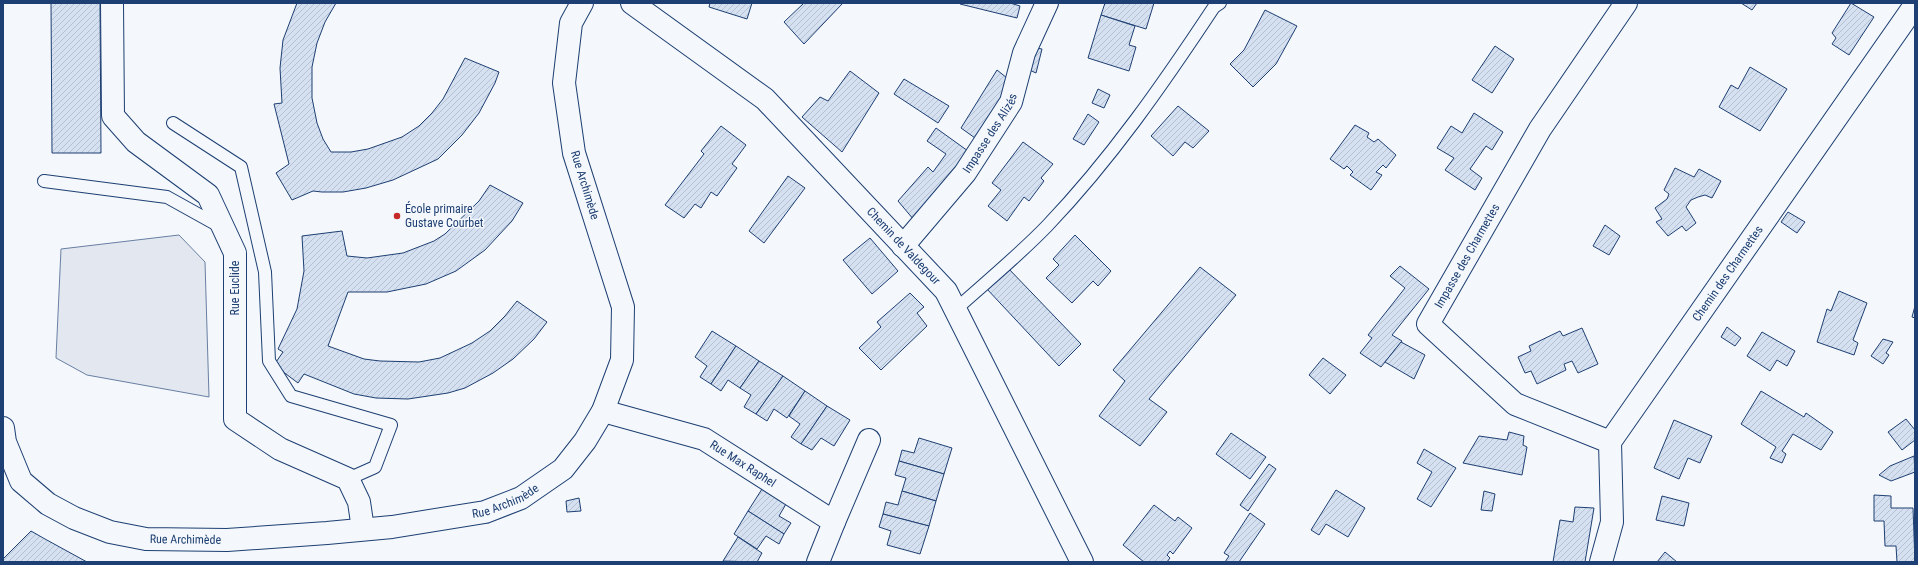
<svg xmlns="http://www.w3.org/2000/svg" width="1918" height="565" viewBox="0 0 1918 565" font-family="'Roboto Condensed',sans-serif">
<defs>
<pattern id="building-hatch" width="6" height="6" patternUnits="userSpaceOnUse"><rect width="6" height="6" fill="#d5e0f0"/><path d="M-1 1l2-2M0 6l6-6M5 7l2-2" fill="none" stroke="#b6c1d1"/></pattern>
</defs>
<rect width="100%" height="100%" fill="#f4f7fb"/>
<path fill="#e3e8f0" stroke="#687fa3" d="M179,235L205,262L209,397L87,375L56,358L61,249Z"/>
<g fill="url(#building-hatch)" stroke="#1d3f73">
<path d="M51,3H100L101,153H52Z"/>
<path d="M297,3H336L325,22L317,43L312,67V98L317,123L323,139L331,152H351L368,149L402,137L419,126L432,113L443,99L465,58L499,72L495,83L479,113L462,135L438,159L393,180L366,188L343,192H322L313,191L292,200L276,173L289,164L274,104L282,103L280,68L283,40Z"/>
<path d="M710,3H752L747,19L709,7Z"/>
<path d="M804,3H841L842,4L804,44L784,22Z"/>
<path d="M960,3H1010L1020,6L1017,18L960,4Z"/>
<path d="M1105,3H1154L1146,29L1101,15Z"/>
<path d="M1741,3H1757L1752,10Z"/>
<path d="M1851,3L1874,17L1849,55L1832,44L1836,38L1832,33Z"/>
<path d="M1265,10L1297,26L1276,64L1253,87L1230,64L1244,50Z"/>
<path d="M1101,15L1135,26L1129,45L1136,47L1129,71L1088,58Z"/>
<path d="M1495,46L1514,59L1492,93L1472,80Z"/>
<path d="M1030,47L1042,49L1036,73L1025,68Z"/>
<path d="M1750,67L1787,89L1760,131L1719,107L1731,85L1738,89Z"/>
<path d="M997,70L1007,78L1001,102L975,138L961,128Z"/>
<path d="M850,71L879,93L842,152L802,117L820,97L828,101Z"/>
<path d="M904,79L949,106L938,123L894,94Z"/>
<path d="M1098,89L1110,95L1104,108L1092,103Z"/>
<path d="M1178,106L1209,131L1193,148L1185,142L1173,156L1151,136Z"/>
<path d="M1474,113L1503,132L1492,150L1486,146L1470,169L1482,178L1475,190L1445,170L1454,158L1437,148L1451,126L1462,133Z"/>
<path d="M1088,114L1099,122L1084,145L1073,139Z"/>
<path d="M1355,125L1369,133L1367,137L1374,142L1378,139L1396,155L1386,168L1383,165L1376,172L1382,175L1371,190L1350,175L1353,172L1347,166L1344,169L1330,159Z"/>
<path d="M721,126L746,145L732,164L737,168L717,196L711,192L701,208L695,204L684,218L665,205L704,154L701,151Z"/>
<path d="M936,128L968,151L960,165L914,220L898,201L928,167L933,172L946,154L927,141Z"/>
<path d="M1023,142L1053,164L1041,178L1044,181L1029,201L1024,197L1007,221L988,206L1001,190L992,183Z"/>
<path d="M1675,168L1694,177L1699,169L1721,181L1712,198L1705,195L1698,197L1691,200L1686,207L1696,223L1686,231L1682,226L1668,236L1656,222L1662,219L1655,208L1667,199L1669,194L1664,190Z"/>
<path d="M788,176L805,188L764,243L749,231Z"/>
<path d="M490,185L523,203L512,221L485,250L456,271L426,284L387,292H348L328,346L364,359L380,361L419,362L440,358L472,343L490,331L505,316L517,301L547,322L534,339L513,359L493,373L465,388L448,393L408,399L376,398L354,394L304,374L298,383L274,365L283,352L278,349L297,309L304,271L302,236L342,231L347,256L367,258L403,253L434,241L445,234L479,201Z"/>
<path d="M1788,212L1805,222L1797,233L1781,222Z"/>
<path d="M1605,225L1620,236L1609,255L1593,246Z"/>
<path d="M1075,235L1111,271L1098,286L1093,281L1072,303L1046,278L1059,265L1053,259Z"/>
<path d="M870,238L898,271L872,294L843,260Z"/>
<path d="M1400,266L1429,289L1392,335L1402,341L1381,367L1360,353L1372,338L1368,335L1405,288L1390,276Z"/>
<path d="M1007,267L1081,344L1059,366L986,288Z"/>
<path d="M1200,267L1236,295L1149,399L1167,412L1140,446L1099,416L1125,381L1113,370Z"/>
<path d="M1839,291L1867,303L1853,340L1858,343L1854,355L1817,342L1827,309L1831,311Z"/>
<path d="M910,293L924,307L917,313L927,326L881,370L859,348L881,327L877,322Z"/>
<path d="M1915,306V318L1912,317Z"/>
<path d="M1727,327L1741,338L1735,346L1721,337Z"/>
<path d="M1582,328L1598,364L1578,373L1572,361L1564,364L1566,370L1537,384L1531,371L1525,373L1518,357L1531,351L1529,346L1560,331L1563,336Z"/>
<path d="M712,331L736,346L711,384L700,377L707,366L695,357Z"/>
<path d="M1762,332L1795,351L1787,366L1777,360L1770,371L1747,356Z"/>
<path d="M1883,339L1893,342L1886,353L1889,355L1883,364L1871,356Z"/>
<path d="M1401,342L1425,355L1414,379L1385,362Z"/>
<path d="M736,346L759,361L740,388L728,380L721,391L711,384Z"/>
<path d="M1323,358L1346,375L1330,394L1309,375Z"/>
<path d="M759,361L783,376L756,414L744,407L751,395L740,388Z"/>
<path d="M783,376L805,391L787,418L774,409L767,421L756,414Z"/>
<path d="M805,391L827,406L801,444L791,437L800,424L789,416Z"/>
<path d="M1761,391L1804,417L1806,413L1833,432L1821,450L1793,434L1782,451L1786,454L1782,463L1770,458L1776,447L1741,424Z"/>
<path d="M827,406L850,420L834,446L821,438L812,450L801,444Z"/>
<path d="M1906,419L1915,430V440L1902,450L1888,432Z"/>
<path d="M1674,420L1712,436L1700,463L1688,458L1679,479L1654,468Z"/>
<path d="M1509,432L1524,436L1523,445L1527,447L1522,475L1463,463L1479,436L1507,440Z"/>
<path d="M1231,433L1266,457L1250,479L1216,454Z"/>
<path d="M919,438L952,448L944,474L899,461L902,450L914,453Z"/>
<path d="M1424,449L1456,468L1431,507L1417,499L1432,472L1417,463Z"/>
<path d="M1914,456L1915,472L1891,481L1879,475L1890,466Z"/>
<path d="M899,461L944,474L936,501L902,491L906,478L895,475Z"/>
<path d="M1269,464L1276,469L1248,511L1240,505Z"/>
<path d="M762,489L786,504L779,516L791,523L784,534L748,511Z"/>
<path d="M1336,490L1365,508L1348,537L1326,524L1319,535L1311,530Z"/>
<path d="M902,491L936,501L929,526L883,514L886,502L898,505Z"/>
<path d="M1484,491L1495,494L1492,511L1481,510Z"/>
<path d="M1874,495L1891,496V508H1913L1915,562H1897L1896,546H1885L1884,521H1874Z"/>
<path d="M1662,496L1689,503L1684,526L1656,520Z"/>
<path d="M579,498L581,511L567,512L566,501Z"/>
<path d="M1154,505L1175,521L1178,517L1192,528L1173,554L1170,551L1167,555L1170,558L1167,562H1144L1123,545Z"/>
<path d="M1575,507L1594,508L1585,562H1553L1560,520L1573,522Z"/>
<path d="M748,511L784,534L779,544L766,536L757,549L734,534Z"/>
<path d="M1250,513L1265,524L1239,562H1225L1229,556L1224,553Z"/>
<path d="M883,514L929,526L920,554L887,545L891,531L879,527Z"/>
<path d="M31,531L45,539L87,562H3V559Z"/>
<path d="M738,537L762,553L757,562L723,561Z"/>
<path d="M1665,552L1677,562H1657Z"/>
</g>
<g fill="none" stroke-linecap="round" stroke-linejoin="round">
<defs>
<g id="service">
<path d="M173,123L241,167L265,272L269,361L291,396L391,425L375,467L348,479"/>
<path d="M44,181L167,197L221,227"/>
<path d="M955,310C986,282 1018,256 1047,226C1111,159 1163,84 1214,7L1220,3"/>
</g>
<g id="minor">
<path d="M112,3L113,116L136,142L208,195L235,253V419L280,449L348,479L359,502L363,529"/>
<path id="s1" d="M632,3L765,99L946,291L1082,562"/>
<path id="s2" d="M903,246L965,173L1011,102L1024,53L1047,3"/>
<path id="s3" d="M603,411L704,439L834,522L818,562"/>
<path id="s4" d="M3,428L5,442L21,481L48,504L74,518L110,532L146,539L227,540L327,533L392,527L485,512L521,498L563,469L585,441L603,411L622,360L623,307L574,153L564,83L571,23L582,3"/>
<path id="s5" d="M1610,442L1515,404L1428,324L1540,129L1626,3"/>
<path d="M834,522L869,440"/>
<path id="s6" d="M1601,562L1612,522L1610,442L1915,5"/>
</g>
</defs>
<use href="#service" stroke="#1d3f73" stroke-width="14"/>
<use href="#minor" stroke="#1d3f73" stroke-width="24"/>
<use href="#service" stroke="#f4f7fb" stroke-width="12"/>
<use href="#minor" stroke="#f4f7fb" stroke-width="22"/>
</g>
<circle fill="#c62828" stroke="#f4f7fb" stroke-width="1.5" cx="397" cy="216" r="4"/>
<g text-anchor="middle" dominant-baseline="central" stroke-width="3" stroke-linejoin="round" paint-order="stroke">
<g font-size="12" fill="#1d3f73" stroke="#f4f7fb">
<text stroke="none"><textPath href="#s2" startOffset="143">Impasse des Alizés</textPath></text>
<text transform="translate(585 185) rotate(73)">Rue Archimède</text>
<text stroke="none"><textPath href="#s1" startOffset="366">Chemin de Valdegour</textPath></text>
<text stroke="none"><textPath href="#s5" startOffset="299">Impasse des Charmettes</textPath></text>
<text stroke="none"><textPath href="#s6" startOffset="327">Chemin des Charmettes</textPath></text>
<text transform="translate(235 288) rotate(-90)">Rue Euclide</text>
<text stroke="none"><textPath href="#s3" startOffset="151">Rue Max Raphel</textPath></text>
<text stroke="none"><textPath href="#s4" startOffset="560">Rue Archimède</textPath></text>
<text stroke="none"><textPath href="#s4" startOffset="236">Rue Archimède</textPath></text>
</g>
<g font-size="12" fill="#1d3f73" stroke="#f4f7fb" text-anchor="start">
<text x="405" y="209">École primaire<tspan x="405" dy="14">Gustave Courbet</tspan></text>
</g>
</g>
<rect width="1918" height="565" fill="none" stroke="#1d3f73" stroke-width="8"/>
</svg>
